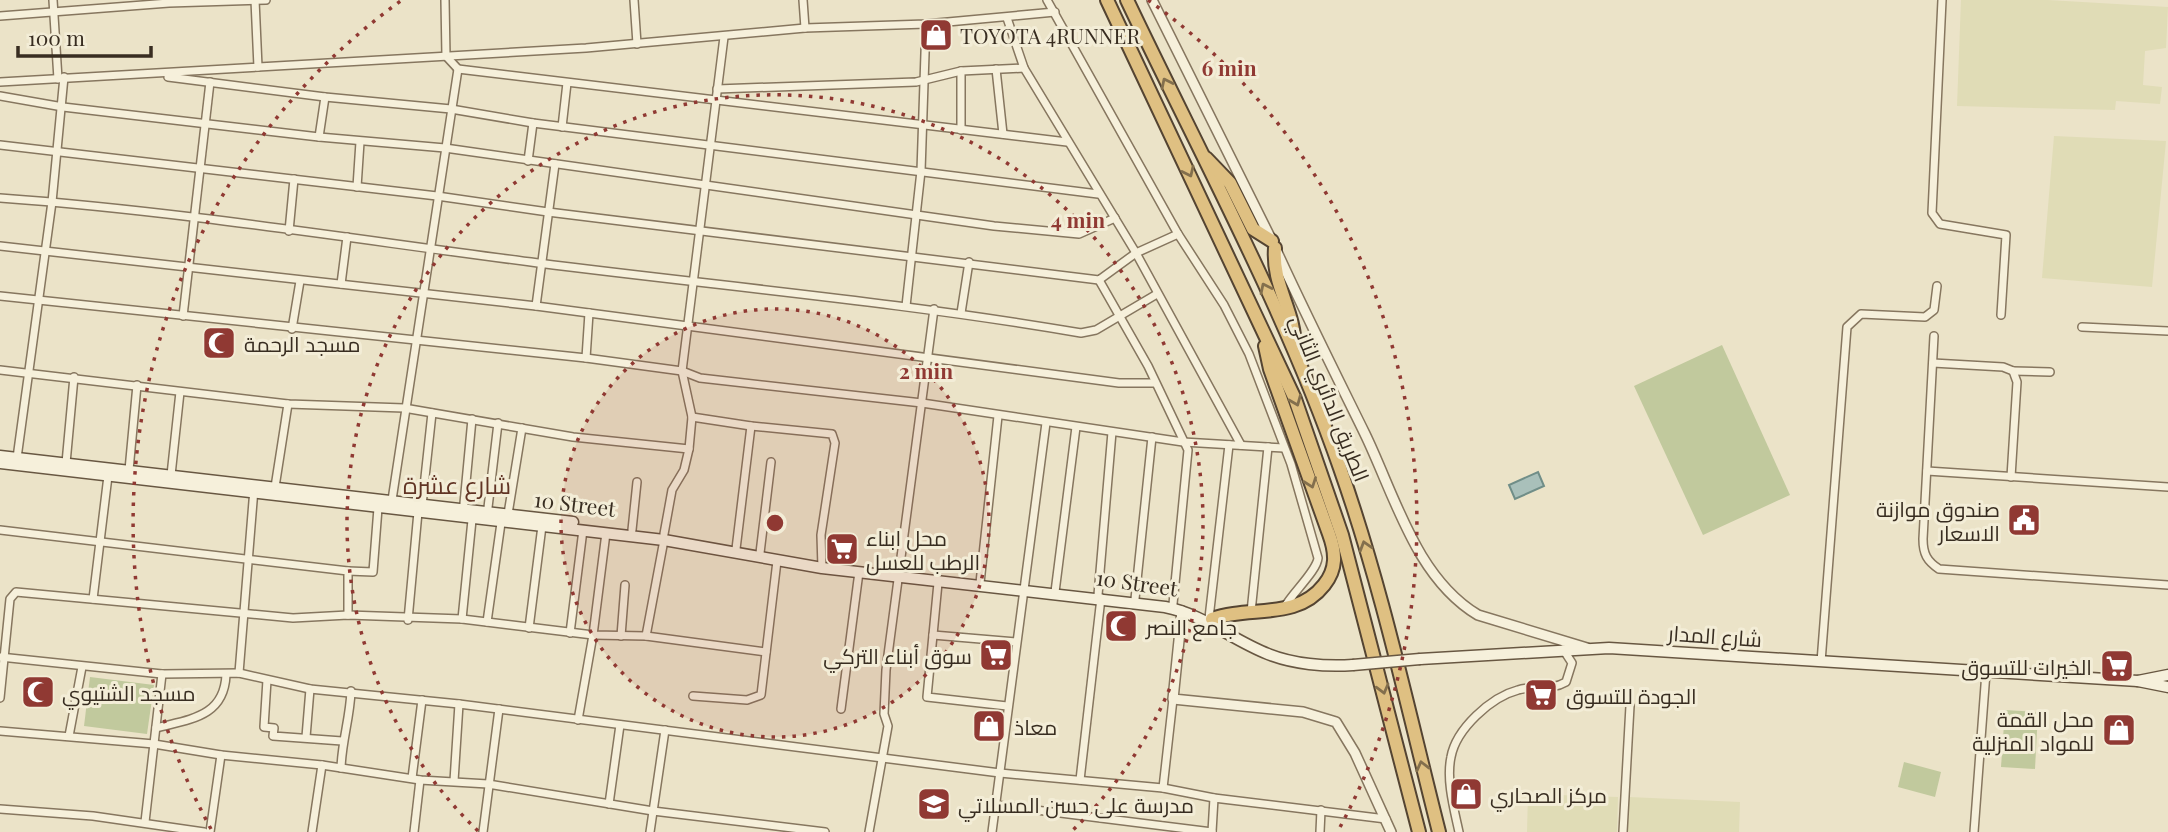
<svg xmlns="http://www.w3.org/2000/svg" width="2168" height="832" viewBox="0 0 2168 832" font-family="'Playfair Display',Cairo,serif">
<rect width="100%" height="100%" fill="#ebe3c8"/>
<g fill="#e0dcb6">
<path d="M1961,0H2048L2168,7L2166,48L2145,51L2143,85L2162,87L2160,104L2116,101L2115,110L1957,106Z"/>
<path d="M2054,136L2166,141L2152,287L2042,278Z"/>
<path d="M1528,794L1618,797L1617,832H1527Z"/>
<path d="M1629,797L1740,802L1739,832H1627Z"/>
</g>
<g fill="#c1c99d">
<path d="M1722,345L1790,495L1703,535L1634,386Z"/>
<path d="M90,677L154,685L147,734L84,726Z"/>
<path d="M2005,710L2038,712L2035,769L2001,767Z"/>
<path d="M1904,762L1941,772L1935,797L1898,787Z"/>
</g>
<path fill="#a9c0ba" stroke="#708e88" stroke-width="2" d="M1538,472L1544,486L1515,499L1509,485Z"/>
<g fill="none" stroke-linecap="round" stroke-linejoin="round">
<defs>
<g id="minor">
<path d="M53,0L58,79"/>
<path d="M255,0L258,67"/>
<path d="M445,0L446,56L458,69L1067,142"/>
<path d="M634,0L637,44"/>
<path d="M803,0L805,28"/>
<path d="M1047,0L1178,234L1224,305L1249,354L1291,464L1318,558C1317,571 1292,593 1284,608"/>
<path d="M1942,0L1932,213L1940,224L2006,235L2001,315"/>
<path d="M0,16L169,3L266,0"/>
<path d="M1007,18L1024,68L1136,253L1241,445"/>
<path d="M996,69L1003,134"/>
<path d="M168,77L325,97L451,109L533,123L1098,194"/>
<path d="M0,82L586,48L805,28L926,24L1055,12"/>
<path d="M717,89L916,82L961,71L1024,68"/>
<path d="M0,96L63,107L319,137L445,148L994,226L1079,234L1115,218"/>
<path d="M562,127L567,83"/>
<path d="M961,130V71"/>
<path d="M319,137L325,97"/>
<path d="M0,145L437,196L548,212L1099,280L1136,253L1178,234"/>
<path d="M528,161L533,123"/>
<path d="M357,187L360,142"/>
<path d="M0,198C180,211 359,240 538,263C719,286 901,302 1081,333L1096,330L1157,294"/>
<path d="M289,231L294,179"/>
<path d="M0,246L536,306L1119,383H1154"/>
<path d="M1099,280L1148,366L1188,450L1173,604"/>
<path d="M341,284L347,237"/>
<path d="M0,296L586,358L682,371L700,378L922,403L1183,442L1284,448"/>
<path d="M536,306L555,164"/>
<path d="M906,306L921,171L926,24"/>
<path d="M961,313L969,262"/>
<path d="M183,316L210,82"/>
<path d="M2082,327L2168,331"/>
<path d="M292,329L300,281"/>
<path d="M1934,336L1923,539C1923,554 1927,561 1939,569L2168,585"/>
<path d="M586,358L589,313"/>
<path d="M1933,363L2003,367L2013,371L2017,382L2011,477"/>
<path d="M0,370L288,404L404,408L573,437L689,449"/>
<path d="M2013,371L2050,372"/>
<path d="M692,417L751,426L832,434L835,443L821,535L822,568"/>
<path d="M17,458L52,202L64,77"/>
<path d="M66,463L74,377"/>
<path d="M129,470L137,385"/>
<path d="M1927,471L2168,487"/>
<path d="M171,475L180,392"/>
<path d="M275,487L288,404"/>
<path d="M392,500L458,69"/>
<path d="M422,505L432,413"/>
<path d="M463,514L472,419"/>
<path d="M508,514L522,428"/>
<path d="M487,516L498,423"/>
<path d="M0,530L348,571V615"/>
<path d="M632,530L637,482"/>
<path d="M664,534L672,490L684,470L689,449L692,417L682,371L724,37"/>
<path d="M736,549L751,426"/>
<path d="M760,553L771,462"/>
<path d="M348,571L373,572L378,508"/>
<path d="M938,583L927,697L1007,706"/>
<path d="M980,583L998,416"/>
<path d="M1055,592L1076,427"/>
<path d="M1098,595L1112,432"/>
<path d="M93,599L108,476"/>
<path d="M1135,599L1152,437"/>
<path d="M1251,612L1268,447"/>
<path d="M1209,618L1229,445"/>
<path d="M462,619L472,520"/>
<path d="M408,620L418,512"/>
<path d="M487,622L501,523"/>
<path d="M529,628L542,526"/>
<path d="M570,633L583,530"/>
<path d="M933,635L1016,642"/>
<path d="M621,636L625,585"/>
<path d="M646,636L664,540"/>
<path d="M0,657L162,674L239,673L310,689L459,704L1000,773L1163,788L1214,798L1386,819"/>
<path d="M1821,662L1847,327L1861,314L1925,317L1934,310L1937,286"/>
<path d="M239,673L254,489"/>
<path d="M267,680L264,727L274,728L273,736L342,741"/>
<path d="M693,696L747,700L761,695L777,561"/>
<path d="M0,698L10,599L16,592L293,618L348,615L462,619L593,635L646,636L766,652"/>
<path d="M841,709L859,572"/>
<path d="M578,720L593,635L606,533"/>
<path d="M156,728C190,719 224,717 226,675"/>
<path d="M0,731L154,744L221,755L322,765L420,780L488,784L653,811L825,832"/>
<path d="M69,736L82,667"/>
<path d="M306,737L310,689"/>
<path d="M341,768C342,740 350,718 351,691"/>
<path d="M412,778L422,700"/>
<path d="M1080,780L1101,598"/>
<path d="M454,781L459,704"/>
<path d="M1163,788L1173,699"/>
<path d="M609,804L620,725"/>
<path d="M996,805L1212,832"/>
<path d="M0,809L93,816L204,832"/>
<path d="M145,822L162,674"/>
<path d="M210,832L221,755"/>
<path d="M312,832L322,765"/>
<path d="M414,832L420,780"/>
<path d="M483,832L499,709"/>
<path d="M650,832L665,730"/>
<path d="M869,832L888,726L884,714L886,670L934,309"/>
<path d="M992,832L1046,423"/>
<path d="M1212,832L1214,798"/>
<path d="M1320,832L1321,810"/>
<path d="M1459,832C1454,809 1446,780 1451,757C1456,729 1491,697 1518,690C1533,685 1551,691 1566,682L1572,663L1563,649"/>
<path d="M1623,832L1630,706"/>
<path d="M1974,832L1986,672"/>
</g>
<g id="tertiary">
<path d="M1152,0L1271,239"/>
<path d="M1277,252C1305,313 1335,373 1365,434C1395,496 1416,578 1478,615L1587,648"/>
<path d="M1182,611L1173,699L1303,712L1336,722L1355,753L1391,832"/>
</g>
<g id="secondary">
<path d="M0,456L573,522"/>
<path d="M0,463L664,540L822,568L1165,607C1203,614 1232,640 1268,654C1293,664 1325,667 1353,665"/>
<path d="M1420,659L1609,648L2138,681L2168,687"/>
<path d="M2138,681L2168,675"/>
</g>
<g id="trunk">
<path d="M1107,0L1295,399L1342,535L1419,832"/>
<path d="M1127,0C1200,154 1284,307 1340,468C1382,587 1408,710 1439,832"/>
<path d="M1206,158L1230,183L1253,229L1272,241"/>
<path d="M1275,248C1272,287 1295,309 1295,349"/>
<path d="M1212,619C1250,605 1296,621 1324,585C1337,569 1336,553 1329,534L1270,369L1265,346"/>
</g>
</defs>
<use href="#minor" stroke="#86765f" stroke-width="10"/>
<use href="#tertiary" stroke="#86765f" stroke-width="12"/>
<use href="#secondary" stroke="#685742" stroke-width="13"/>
<use href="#trunk" stroke="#544432" stroke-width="16"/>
<use href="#minor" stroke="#f6f0db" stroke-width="7"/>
<use href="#tertiary" stroke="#f6f0db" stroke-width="9"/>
<use href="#secondary" stroke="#f6f0db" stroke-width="10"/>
<use href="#trunk" stroke="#dfc082" stroke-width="12"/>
<defs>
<path id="secondary-bridge" d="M1353,665L1420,659"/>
</defs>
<use href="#secondary-bridge" stroke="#685742" stroke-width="13" stroke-linecap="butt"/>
<use href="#secondary-bridge" stroke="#f6f0db" stroke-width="10"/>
</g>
<defs><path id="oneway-chevron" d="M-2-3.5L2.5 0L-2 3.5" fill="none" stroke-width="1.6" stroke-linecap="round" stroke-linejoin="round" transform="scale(1.75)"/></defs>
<g stroke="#836f4d">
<use href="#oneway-chevron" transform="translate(1166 83) rotate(-116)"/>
<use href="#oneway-chevron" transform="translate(1189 172) rotate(65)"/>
<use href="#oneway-chevron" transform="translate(1265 288) rotate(-116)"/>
<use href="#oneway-chevron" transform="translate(1296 401) rotate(68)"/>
<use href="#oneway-chevron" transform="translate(1311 483) rotate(70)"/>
<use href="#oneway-chevron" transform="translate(1365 546) rotate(-107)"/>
<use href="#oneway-chevron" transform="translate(1383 689) rotate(75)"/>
<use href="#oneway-chevron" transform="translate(1422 766) rotate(-104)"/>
</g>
<circle cx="775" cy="523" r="214" fill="#903933" fill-opacity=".12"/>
<g fill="none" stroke="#903933" stroke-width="3.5" stroke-dasharray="3.5 7">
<circle cx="775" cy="523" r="214"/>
<path d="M478 831A428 428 0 1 1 1072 831"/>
<path d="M211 829A642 642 0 0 1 402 0M1148 0A642 642 0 0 1 1339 829"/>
</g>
<defs>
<symbol id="shop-square" viewBox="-11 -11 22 22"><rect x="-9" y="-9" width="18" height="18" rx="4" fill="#903933" stroke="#f3edd7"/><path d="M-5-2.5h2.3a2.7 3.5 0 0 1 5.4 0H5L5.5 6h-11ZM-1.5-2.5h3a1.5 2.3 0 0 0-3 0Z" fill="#fff"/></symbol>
<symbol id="mosque-square" viewBox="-11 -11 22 22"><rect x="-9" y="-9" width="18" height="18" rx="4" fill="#903933" stroke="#f3edd7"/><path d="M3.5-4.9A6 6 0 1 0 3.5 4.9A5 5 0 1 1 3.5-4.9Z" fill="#fff"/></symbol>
<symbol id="civic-square" viewBox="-11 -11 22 22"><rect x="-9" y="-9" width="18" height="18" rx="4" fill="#903933" stroke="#f3edd7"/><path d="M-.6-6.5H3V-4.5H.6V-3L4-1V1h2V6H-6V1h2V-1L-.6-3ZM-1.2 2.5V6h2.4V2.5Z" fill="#fff"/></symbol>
<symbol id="supermarket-square" viewBox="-11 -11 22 22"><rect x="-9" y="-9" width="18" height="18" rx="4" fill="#903933" stroke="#f3edd7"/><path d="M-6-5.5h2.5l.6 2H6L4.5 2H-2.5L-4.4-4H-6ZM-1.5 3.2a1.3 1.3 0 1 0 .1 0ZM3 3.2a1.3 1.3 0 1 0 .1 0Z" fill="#fff"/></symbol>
<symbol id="school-square" viewBox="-11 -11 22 22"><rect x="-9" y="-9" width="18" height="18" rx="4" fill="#903933" stroke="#f3edd7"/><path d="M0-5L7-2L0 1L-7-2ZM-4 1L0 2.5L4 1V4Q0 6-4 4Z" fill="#fff"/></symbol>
</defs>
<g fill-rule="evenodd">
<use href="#shop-square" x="917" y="16" width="38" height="38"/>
<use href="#mosque-square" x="200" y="324" width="38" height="38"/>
<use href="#civic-square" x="2005" y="501" width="38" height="38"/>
<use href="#supermarket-square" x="823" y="530" width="38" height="38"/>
<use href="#mosque-square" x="1102" y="607" width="38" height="38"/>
<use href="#supermarket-square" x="977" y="636" width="38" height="38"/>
<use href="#supermarket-square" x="2098" y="647" width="38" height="38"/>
<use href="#mosque-square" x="19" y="673" width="38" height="38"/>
<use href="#supermarket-square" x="1522" y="676" width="38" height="38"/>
<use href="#shop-square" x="970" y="707" width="38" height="38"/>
<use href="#shop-square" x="2100" y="711" width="38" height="38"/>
<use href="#shop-square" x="1447" y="775" width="38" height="38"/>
<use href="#school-square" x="915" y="785" width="38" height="38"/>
</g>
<g text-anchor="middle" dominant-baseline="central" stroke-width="6" stroke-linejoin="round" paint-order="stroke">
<g font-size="21" fill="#382d21" stroke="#f3edd7" text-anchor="start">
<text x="960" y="35">TOYOTA 4RUNNER</text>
<text x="244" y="343">مسجد الرحمة</text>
<text x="2000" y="508" text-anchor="end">صندوق موازنة<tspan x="2000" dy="24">الاسعار</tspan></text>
<text x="866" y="537">محل ابناء<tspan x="866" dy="24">الرطب للعسل</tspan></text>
<text x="1146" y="626">جامع النصر</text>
<text x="972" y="655" text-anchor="end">سوق أبناء التركي</text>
<text x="2092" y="666" text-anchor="end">الخيرات للتسوق</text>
<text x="62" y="692">مسجد الشتيوي</text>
<text x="1566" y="695">الجودة للتسوق</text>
<text x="2094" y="718" text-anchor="end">محل القمة<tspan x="2094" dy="24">للمواد المنزلية</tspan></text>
<text x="1014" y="726">معاذ</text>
<text x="1490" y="794">مركز الصحاري</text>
<text x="958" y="804">مدرسة على حسن المسلاتي</text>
</g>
<g font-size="21" fill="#382d21" stroke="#f3edd7">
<text transform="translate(1331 398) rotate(68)">الطريق الدائري الثاني</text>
<text transform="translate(575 503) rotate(7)">10 Street</text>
<text transform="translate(1137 582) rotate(8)">10 Street</text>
<text transform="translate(1715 635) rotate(4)">شارع المدار</text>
</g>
<g font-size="24" fill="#613424" stroke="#f3edd7">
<text x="457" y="484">شارع عشرة</text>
</g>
</g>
<circle cx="775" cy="523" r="10" fill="#903933" stroke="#f3edd7" stroke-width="3.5"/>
<g font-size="21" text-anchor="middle" font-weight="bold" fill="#903933" stroke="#f3edd7" stroke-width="6" stroke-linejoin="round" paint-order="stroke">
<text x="1229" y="76">6 min</text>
<text x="1078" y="228">4 min</text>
<text x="926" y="379">2 min</text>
</g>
<path d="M18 46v10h133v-10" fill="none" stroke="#382d21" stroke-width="3.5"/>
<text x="28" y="46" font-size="21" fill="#382d21" stroke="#f3edd7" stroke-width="5" paint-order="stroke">100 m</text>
</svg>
